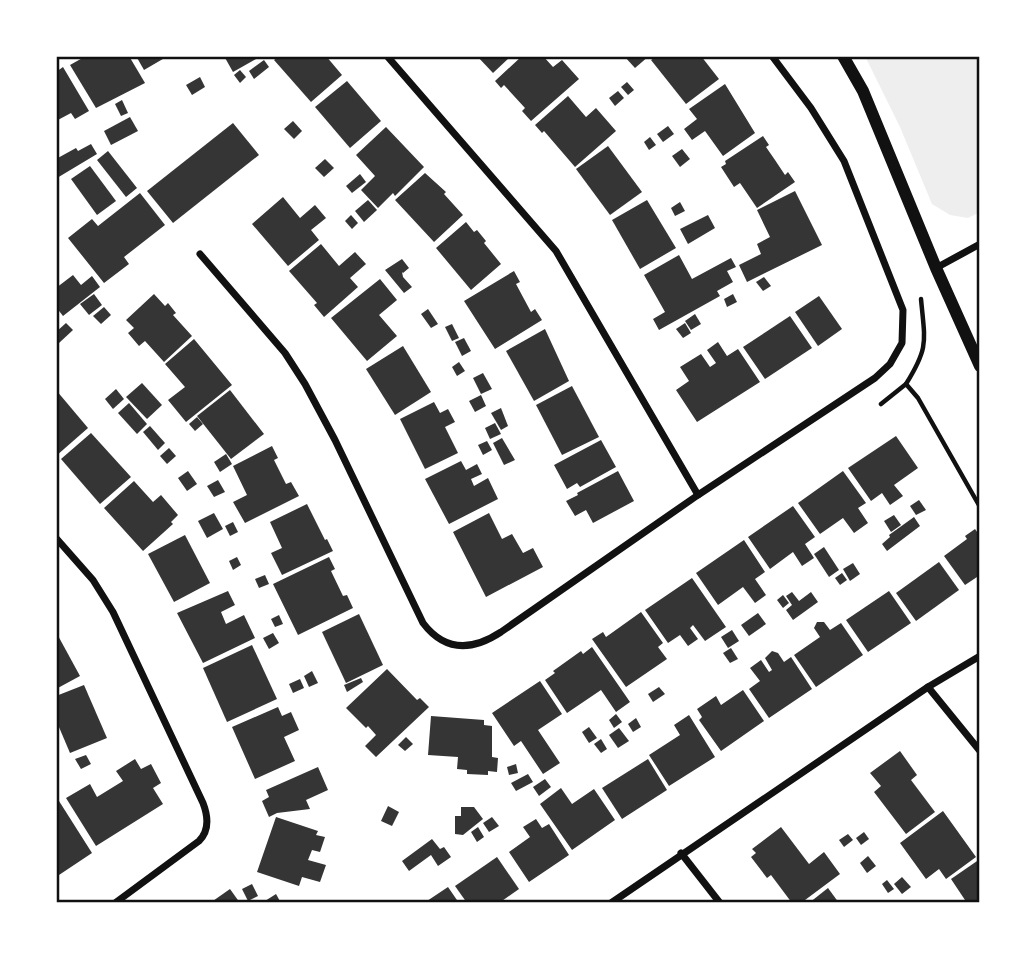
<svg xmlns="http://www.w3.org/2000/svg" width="1036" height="959" viewBox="0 0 1036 959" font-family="'Alegreya Sans',sans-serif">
<rect width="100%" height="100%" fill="#fff"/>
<path fill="#eee" d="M865,56H980V212L968,218L950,215L932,204L900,127Z"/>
<g fill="#353535">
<path d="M86,56H129L145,83L96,108L70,65Z"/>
<path d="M136,56H168L144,70Z"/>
<path d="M224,56H254L256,59L233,72Z"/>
<path d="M279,56H326L342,75L311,102L274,60Z"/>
<path d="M477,56H511L493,73Z"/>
<path d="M522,56H532L535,59L543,56L553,67L562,60L579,79L531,121L522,111L525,108L504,85L501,88L495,81Z"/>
<path d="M624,56H649L635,68Z"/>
<path d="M657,56H701L719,79L686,104L651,60Z"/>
<path d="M264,60L269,67L254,79L249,71Z"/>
<path d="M63,67L89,111L75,119L71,113L56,121V72Z"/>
<path d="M240,70L246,77L240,83L234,75Z"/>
<path d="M200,77L205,87L192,95L186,85Z"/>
<path d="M347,81L381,121L350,148L315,107Z"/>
<path d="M627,82L634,90L628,95L621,87Z"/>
<path d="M725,84L755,133L723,156L705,131L692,140L684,129L697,119L689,109Z"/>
<path d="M618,91L624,98L615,106L609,98Z"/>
<path d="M568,96L586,117L596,108L616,131L575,167L544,131L542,133L535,125Z"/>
<path d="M122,100L128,113L121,116L115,104Z"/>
<path d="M130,117L138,131L111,145L104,131Z"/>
<path d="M293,121L302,131L294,139L284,129Z"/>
<path d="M233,123L259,155L173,223L147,191Z"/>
<path d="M668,126L674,134L663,142L657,134Z"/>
<path d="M386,127L424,167L395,196L393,193L378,208L361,190L375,176L356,155Z"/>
<path d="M763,136L769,145L766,147L775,160L785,175L788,172L795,182L757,208L740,183L734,187L721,167L726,164L725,161Z"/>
<path d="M650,137L656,145L649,150L644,142Z"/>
<path d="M91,144L97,154L57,178L56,159L76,148L78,151Z"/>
<path d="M608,146L642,192L610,215L576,169Z"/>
<path d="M682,149L690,159L680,167L672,156Z"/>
<path d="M108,151L137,188L126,197L97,160Z"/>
<path d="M325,159L334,168L324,177L315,168Z"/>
<path d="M90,166L116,201L97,215L71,179Z"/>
<path d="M425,173L446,192L444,194L463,215L434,242L395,200Z"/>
<path d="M360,174L366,182L352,193L346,186Z"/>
<path d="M795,191L822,245L747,282L739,265L761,254L757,244L770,237L757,210Z"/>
<path d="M140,193L165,225L124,257L129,264L104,283L68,238L92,219L98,226Z"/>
<path d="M283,197L300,218L315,205L326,218L311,230L319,240L288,266L252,224Z"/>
<path d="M368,200L377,210L364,222L355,211Z"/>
<path d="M647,200L676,248L640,269L612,220Z"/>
<path d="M680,202L685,211L675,216L671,208Z"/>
<path d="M351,215L358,223L352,229L345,221Z"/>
<path d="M708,215L715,228L688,244L680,229Z"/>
<path d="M466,222L474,232L477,230L486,241L484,243L501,264L471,290L436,248Z"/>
<path d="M321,244L339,266L355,252L366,264L350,278L358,287L324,317L314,305L317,303L289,271Z"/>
<path d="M679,255L692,279L731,258L736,267L727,271L733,282L717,291L720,296L659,330L653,319L665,312L644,275Z"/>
<path d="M402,259L409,268L403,273L402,272L403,277L412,287L404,293L385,270Z"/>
<path d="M514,271L520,282L516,284L531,312L535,309L542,320L495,349L464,301Z"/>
<path d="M73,275L81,285L92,276L100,287L63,316L56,307V288Z"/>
<path d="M764,277L771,286L763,291L756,282Z"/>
<path d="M380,279L397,300L379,315L397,336L367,361L331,318Z"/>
<path d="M94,294L102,305L89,315L80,304Z"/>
<path d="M154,294L165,306L168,303L176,313L173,315L192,336L164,362L145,341L139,346L128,333L134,328L126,320Z"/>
<path d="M733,294L737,302L727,307L724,299Z"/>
<path d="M819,296L842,329L818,346L795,312Z"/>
<path d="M104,307L111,315L101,324L93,316Z"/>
<path d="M428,309L438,324L431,328L421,314Z"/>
<path d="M695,314L701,324L691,330L685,321Z"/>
<path d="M790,316L812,348L765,379L743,347Z"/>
<path d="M66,323L73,330L59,343L56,339V332Z"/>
<path d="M685,323L691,333L683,338L676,329Z"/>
<path d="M452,324L459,338L452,341L445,327Z"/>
<path d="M545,329L569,381L534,401L506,351Z"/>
<path d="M464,338L471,351L462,356L455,342Z"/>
<path d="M194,339L232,385L186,422L168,400L185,387L165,364Z"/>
<path d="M718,342L727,356L738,349L760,382L697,422L676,390L689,381L680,367L701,354L710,367L716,363L707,350Z"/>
<path d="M403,346L431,392L395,415L366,369Z"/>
<path d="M459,362L465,371L457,376L452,367Z"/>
<path d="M483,373L492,389L481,394L473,378Z"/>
<path d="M142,383L162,405L147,419L126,397Z"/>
<path d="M572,386L599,437L562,455L536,405Z"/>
<path d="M116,389L124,399L113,409L105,399Z"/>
<path d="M56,390L88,428L56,456Z"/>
<path d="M230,390L264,434L231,459L197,416Z"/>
<path d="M481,395L486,406L475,412L469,401Z"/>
<path d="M434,402L440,413L448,409L455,422L445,427L458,453L425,469L400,419Z"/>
<path d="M129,403L147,424L137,434L118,413Z"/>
<path d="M501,408L508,426L501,430L491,413Z"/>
<path d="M197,417L203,424L195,431L189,424Z"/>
<path d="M495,423L501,434L490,439L485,428Z"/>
<path d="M150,426L165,443L158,450L143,432Z"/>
<path d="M91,433L131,477L100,504L61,459Z"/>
<path d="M896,436L918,468L894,485L903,496L890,505L882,493L871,501L848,468Z"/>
<path d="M502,438L515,460L504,465L493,443Z"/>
<path d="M601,440L616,467L580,487L577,483L567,489L554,465Z"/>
<path d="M487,441L492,450L483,455L478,445Z"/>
<path d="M272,446L278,458L274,460L286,484L291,482L299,496L245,523L233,502L247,495L233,466Z"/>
<path d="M169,448L176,456L167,464L160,456Z"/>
<path d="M226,454L232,464L220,472L214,462Z"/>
<path d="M461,461L466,470L477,464L482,474L471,479L474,486L488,478L498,499L449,524L425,479Z"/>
<path d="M188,471L197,484L187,491L178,478Z"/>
<path d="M618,471L634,501L593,523L586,510L575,516L566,501L578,495L577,493Z"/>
<path d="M843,471L866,503L858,508L868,523L854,533L843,518L820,534L798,503Z"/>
<path d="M218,480L225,492L214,497L207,486Z"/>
<path d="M134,481L153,502L161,495L178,515L171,522L173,524L143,551L104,508Z"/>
<path d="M919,500L926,510L916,515L910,506Z"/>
<path d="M307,504L325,540L327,539L333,551L282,575L271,553L282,548L270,522Z"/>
<path d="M793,506L815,537L805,544L814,558L802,566L793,552L770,569L748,537Z"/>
<path d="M214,513L223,529L207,538L198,521Z"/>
<path d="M489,513L502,539L512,534L523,553L533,548L543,567L486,597L453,532Z"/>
<path d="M894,515L901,525L891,532L884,521Z"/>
<path d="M914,517L920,526L887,551L882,544L890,537L889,535Z"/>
<path d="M233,522L238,532L230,536L225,526Z"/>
<path d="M975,529L980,536V575L965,585L944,556L967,539L965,536Z"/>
<path d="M185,535L210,583L174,602L148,554Z"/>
<path d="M744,540L765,572L755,579L766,595L755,603L743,587L718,605L696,573Z"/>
<path d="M824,547L839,570L829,577L814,554Z"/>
<path d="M237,557L241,565L233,570L229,561Z"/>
<path d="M329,557L335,569L331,571L343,596L347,595L353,608L298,635L273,584Z"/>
<path d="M939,562L959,590L916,621L896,593Z"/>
<path d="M853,563L860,574L850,581L843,569Z"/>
<path d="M842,573L847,580L840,585L835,578Z"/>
<path d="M265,575L269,584L259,588L255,579Z"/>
<path d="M692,578L726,627L705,641L693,625L690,628L698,639L688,646L680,635L668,643L645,610Z"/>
<path d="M228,591L235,605L221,612L226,624L244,615L255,638L203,663L177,613Z"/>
<path d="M889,591L911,623L868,652L846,620Z"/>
<path d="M792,592L799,601L811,592L818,602L793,620L786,610L792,605L786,596Z"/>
<path d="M783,595L789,603L783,608L777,600Z"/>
<path d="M641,612L663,643L658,647L667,659L626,687L592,639L603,632L606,637Z"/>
<path d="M758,613L766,624L749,636L741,625Z"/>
<path d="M359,614L383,665L346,683L322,632Z"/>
<path d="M279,615L283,624L275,627L271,619Z"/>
<path d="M817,622H824L830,630L841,623L863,655L816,687L794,655L820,637L814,628Z"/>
<path d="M732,630L739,641L728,648L721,637Z"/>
<path d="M56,632L80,676L56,689Z"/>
<path d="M273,633L279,643L269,649L263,638Z"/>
<path d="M252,645L277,699L227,722L203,668Z"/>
<path d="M592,647L630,702L616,712L601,690L567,713L545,680L555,673L553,671L581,651L583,654Z"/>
<path d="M731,648L738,659L730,663L723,653Z"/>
<path d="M772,651L778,653L784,662L791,657L812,689L769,718L749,689L760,681L750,668L761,660L769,672L772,670L765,658Z"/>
<path d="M387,669L417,700L420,698L429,707L376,757L365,746L376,735L368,726L366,728L346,708Z"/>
<path d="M312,671L318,683L309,687L304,676Z"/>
<path d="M361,678L363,682L347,692L344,685Z"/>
<path d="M300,679L304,688L293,693L289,684Z"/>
<path d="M540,681L562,714L538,730L560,763L543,774L521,741L514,746L492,713Z"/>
<path d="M84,685L107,738L70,753L56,720V696Z"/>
<path d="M659,687L665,694L653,702L648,694Z"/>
<path d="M743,690L764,721L721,751L699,720L702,717L697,709L716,696L721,705Z"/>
<path d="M278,707L282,716L291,712L299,730L284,737L295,761L255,779L232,727Z"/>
<path d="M616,714L622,722L614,728L609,720Z"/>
<path d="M689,715L715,757L669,786L649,755L680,735L674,725Z"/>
<path d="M431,716L484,720V725L492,726V757L498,758L497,772L488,771V775L467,774V770L457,769L458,757L428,755Z"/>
<path d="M636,718L641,727L633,732L628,724Z"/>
<path d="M589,727L597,738L589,743L582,732Z"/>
<path d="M619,728L629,741L618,748L609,735Z"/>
<path d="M406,737L413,744L405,751L398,745Z"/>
<path d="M601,739L607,749L601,753L594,744Z"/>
<path d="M900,751L917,775L911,780L935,812L906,834L874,792L881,786L870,773Z"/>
<path d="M86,755L91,764L81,769L75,759Z"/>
<path d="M135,759L141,769L151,764L161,783L153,788L163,804L96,846L66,798L90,784L97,797L123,781L116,771Z"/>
<path d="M648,759L667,790L622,819L602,788Z"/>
<path d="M516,764L518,773L509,775L507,767Z"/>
<path d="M318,767L328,790L306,800L310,809L277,813L269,817L262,801L269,797L266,790Z"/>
<path d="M528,774L533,782L516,791L511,783Z"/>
<path d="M545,779L551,787L539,796L533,787Z"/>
<path d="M561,788L572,804L594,789L615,820L572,850L540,804Z"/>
<path d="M59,801L92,853L56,877V803Z"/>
<path d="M388,806L399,812L392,826L381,821Z"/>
<path d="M461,807H474L483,819L463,835L455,834V816H461Z"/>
<path d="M943,811L976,857L946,879L939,869L926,879L900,843Z"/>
<path d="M276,817L318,831L316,835L325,837L320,852L312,850L308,860L326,865L320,882L302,877L299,886L257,872Z"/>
<path d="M492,817L499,826L489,832L483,823Z"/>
<path d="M536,819L542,828L549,824L569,855L529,882L509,852L530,837L523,827Z"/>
<path d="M478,827L484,837L477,842L471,832Z"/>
<path d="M781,827L809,864L824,852L840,874L801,903H792L771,875L767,878L751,857L756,853L752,849Z"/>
<path d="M864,832L869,839L861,845L856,838Z"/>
<path d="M848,834L853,840L844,847L839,840Z"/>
<path d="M432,839L440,849L444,847L451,857L438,866L431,855L409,871L402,861Z"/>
<path d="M868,856L876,866L867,873L860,863Z"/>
<path d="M497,857L519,889L499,903H467L455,886Z"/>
<path d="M980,859V903H967L951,879Z"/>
<path d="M902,877L911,887L902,894L894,884Z"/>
<path d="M887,880L894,889L888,893L882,884Z"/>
<path d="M252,884L258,896L248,901L242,889Z"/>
<path d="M448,887L459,903H424Z"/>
<path d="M828,888L839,903H809Z"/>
<path d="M230,889L240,903H210Z"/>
<path d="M276,894L281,903H266L265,901Z"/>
</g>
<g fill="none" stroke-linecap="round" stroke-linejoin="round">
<g stroke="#111" stroke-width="4.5">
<path d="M906,384C929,347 925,342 921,299"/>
<path d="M881,404L906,384L918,398L980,507"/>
</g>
<g stroke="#111" stroke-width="7">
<path d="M387,56L556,251L698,495"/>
<path d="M200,254L285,353L305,384L335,440L423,623C445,652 472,651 501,632L698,495L875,378L890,364L902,343L903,310L844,161L811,108L772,56"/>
<path d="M936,268L980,244"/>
<path d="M56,538L93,580L113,612L203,803C208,816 210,830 199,841L115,903"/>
<path d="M928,687L980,751"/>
<path d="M681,853L720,903"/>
<path d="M611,903L928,687L980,656"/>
</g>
<path stroke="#111" stroke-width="12" d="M843,56L863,91L936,268L980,366"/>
</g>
<rect width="1036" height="959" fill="none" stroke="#ffffff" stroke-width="116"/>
<rect x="58" y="58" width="920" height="843" fill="none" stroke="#111" stroke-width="2.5"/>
</svg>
